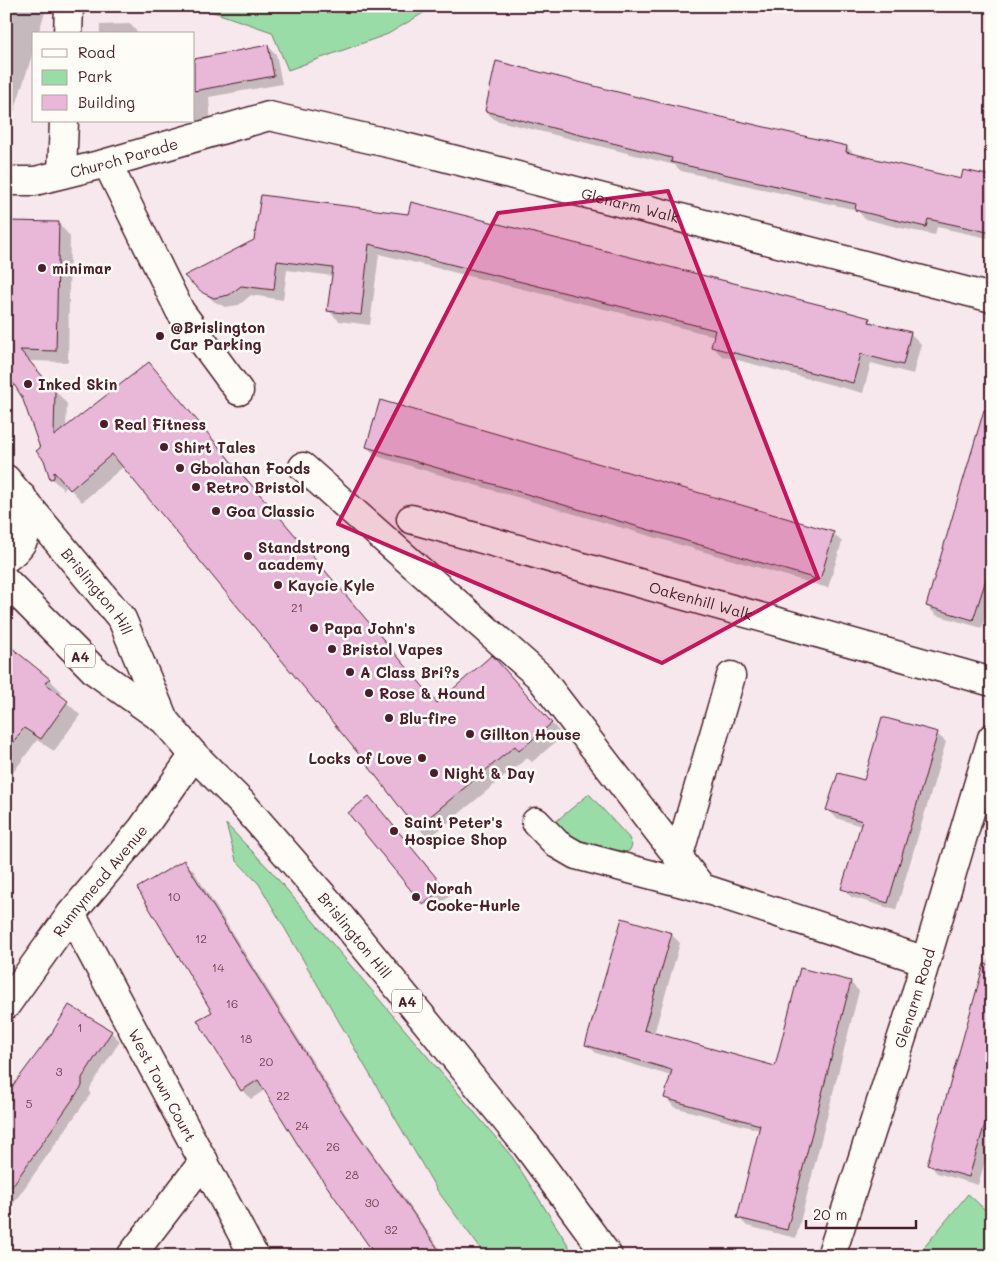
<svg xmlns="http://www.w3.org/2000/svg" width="998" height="1262" viewBox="0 0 998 1262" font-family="Mali,sans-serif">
<rect width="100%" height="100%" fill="#f7e8ee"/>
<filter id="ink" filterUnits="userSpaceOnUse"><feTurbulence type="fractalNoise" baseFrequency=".02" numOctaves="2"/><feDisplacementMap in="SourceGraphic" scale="10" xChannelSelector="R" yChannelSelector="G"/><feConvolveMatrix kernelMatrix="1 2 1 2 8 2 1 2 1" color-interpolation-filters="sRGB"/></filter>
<g filter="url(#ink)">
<g fill="#9adca7" stroke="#727e69">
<path d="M196,6H435L388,34L288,70L272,32Z"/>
<path d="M589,794L629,838L632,846L629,851L624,852L561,835L554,823Z"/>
<path d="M226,824L271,871L513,1158L575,1256H486L437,1190L259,884L236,860Z"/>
<path d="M968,1194L992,1216V1256H917Z"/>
</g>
<g fill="#0003">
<path d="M6,6H47L38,34H34V49L14,112L6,109Z"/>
<path d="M130,24L139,34H100V25Z"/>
<path d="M268,46L276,54L282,84L209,97L211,127L205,128L194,117V61Z"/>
<path d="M661,104L847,147L855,155L962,181L992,177V239L937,227L935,235L901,228L865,219L857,210L681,171L675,165L495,120L486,111Z"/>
<path d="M262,197L869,319L875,325L911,334L921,344L913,374L871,363L863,393L722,356L712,346L715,336L379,254L370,325L339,321L329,311L333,276L287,270L283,300L251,295L239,305L225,307L215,302L196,286L256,241Z"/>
<path d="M58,223L70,236L68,362L30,361L67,404L66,429L149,364L438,704L504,669L563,736L532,762L527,758L428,839L124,466L82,502L65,483L64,490L51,478L23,396L6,370Z"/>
<path d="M992,393V597L982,628L936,615L927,606Z"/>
<path d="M367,447L833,533L842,542L828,588L376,456Z"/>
<path d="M6,644L49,679L62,692L59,695L80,715L54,751L37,740L6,782Z"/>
<path d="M937,734L946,742L896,910L851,897L843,888L861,826L836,818L828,809Z"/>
<path d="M376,805L451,895L431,911L350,813Z"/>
<path d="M184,861L193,870L350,1121L445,1256H378L265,1090L251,1099L242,1090L214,1012Z"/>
<path d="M671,934L680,943L654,1034L776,1068L850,982L859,991L796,1238L747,1226L738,1217L760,1130L674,1107L666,1098L671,1076L596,1053L587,1044Z"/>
<path d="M992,948V1138L978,1185L937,1173L929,1164L954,1080L951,1078Z"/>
<path d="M70,1007L111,1032L120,1041L90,1088V1095L6,1214V1098Z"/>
<path d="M190,1247L202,1256H183Z"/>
</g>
<g fill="#e9b8d8" stroke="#4a1f2b">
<path d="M268,45L274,76L194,91V59Z"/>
<path d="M496,61L661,103L847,146L846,152L961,179L963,170L992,176V233L928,219L926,227L891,219L855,210L856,204L671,162L672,158L485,111Z"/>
<path d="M261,195L408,214L411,202L837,309L870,318L869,322L911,332L903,365L861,354L853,383L711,347L715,330L369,244L361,315L327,311L333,268L277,261L274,290L241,286L229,295L214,298L203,293L184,276L254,240Z"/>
<path d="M6,221L59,222L56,351L20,350L55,391L54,436L149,362L238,470L272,508L437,703L492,655L552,723L519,751L515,746L416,828L362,758L112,454L70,490L54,472V478L50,479L44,460L36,451L40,448L22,397L6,372Z"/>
<path d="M380,400L834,532L820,580L366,447Z"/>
<path d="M984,410L992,411V561L973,620L926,606Z"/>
<path d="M6,643L50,679L45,683L68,701L41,739L24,728L6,751Z"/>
<path d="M882,717L938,732L888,903L841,889L862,821L826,810L838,773L864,780Z"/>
<path d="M369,796L444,887L423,905L348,813Z"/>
<path d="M184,860L341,1110L443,1256H376L300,1148L258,1080L241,1091L197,1020L212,1012L137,888Z"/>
<path d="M622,918L672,933L644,1030L775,1066L800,968L851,981L787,1230L737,1218L760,1125L664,1098L672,1070L585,1045Z"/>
<path d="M984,964L992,965V1100L969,1177L927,1165Z"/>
<path d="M69,1005L112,1031L82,1078V1086L6,1195V1095L50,1036Z"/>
</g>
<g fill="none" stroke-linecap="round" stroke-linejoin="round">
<defs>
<g id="minor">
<path d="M68,34L69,6"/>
<path d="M107,163L180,311L239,391"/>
<path d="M62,173L64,121"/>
<path id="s1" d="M6,181H35L107,163L269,116L401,146L992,298"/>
<path d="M303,467L539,676L702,888"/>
<path id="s2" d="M411,519L992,682"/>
<path d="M536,822L557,844L576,855L702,888L926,961"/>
<path d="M678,858L731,676"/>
<path id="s3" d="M71,914L254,1256"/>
<path id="s4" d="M6,1005L71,914L142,829L194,755"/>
<path d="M131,1256L204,1161"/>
<path id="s5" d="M831,1256L915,997L992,738"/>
</g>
<g id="highway">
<path id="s6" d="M6,479L122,619L164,720"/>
<path d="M6,558C33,539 27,525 22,497"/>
<path id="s7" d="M6,581L95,671L164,720L194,755L241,802L330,904L527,1146L608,1256"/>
</g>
</defs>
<use href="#minor" stroke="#4a1f2b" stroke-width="31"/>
<use href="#highway" stroke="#4a1f2b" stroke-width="31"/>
<use href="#minor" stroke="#fdfcf7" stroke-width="28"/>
<use href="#highway" stroke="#fdfcf7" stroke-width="28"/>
</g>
</g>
<path fill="#c2185b" fill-opacity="0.2" stroke="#c2185b" stroke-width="4" stroke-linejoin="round" d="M668,191L818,578L662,663L338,524L498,213Z"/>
<g fill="#4a1f2b" stroke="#fdfcf7" stroke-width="2">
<circle cx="42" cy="268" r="5"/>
<circle cx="160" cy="336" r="5"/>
<circle cx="28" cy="384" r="5"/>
<circle cx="104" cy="424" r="5"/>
<circle cx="164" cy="447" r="5"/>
<circle cx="180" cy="468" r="5"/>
<circle cx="196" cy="487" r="5"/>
<circle cx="216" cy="511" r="5"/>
<circle cx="248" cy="556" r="5"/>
<circle cx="278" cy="585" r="5"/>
<circle cx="314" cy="628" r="5"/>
<circle cx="332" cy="649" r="5"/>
<circle cx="350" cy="672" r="5"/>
<circle cx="369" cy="693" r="5"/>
<circle cx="389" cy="718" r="5"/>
<circle cx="470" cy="734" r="5"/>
<circle cx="422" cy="758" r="5"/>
<circle cx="434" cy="773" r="5"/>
<circle cx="394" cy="831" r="5"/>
<circle cx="416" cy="897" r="5"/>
</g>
<g text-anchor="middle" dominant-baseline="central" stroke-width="5" stroke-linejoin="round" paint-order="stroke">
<g font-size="12" fill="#724556">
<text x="297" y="607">21</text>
<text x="174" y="896">10</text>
<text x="201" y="938">12</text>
<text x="218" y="967">14</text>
<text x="232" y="1003">16</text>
<text x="80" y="1027">1</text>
<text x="246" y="1038">18</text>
<text x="266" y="1061">20</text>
<text x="59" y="1071">3</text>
<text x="283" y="1095">22</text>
<text x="29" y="1103">5</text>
<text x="302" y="1125">24</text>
<text x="333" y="1146">26</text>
<text x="352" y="1174">28</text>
<text x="372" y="1202">30</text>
<text x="391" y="1229">32</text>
</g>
<g fill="#fdfcf7" stroke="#806168" stroke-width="1">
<rect x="65" y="644.5" width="30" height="23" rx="4"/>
<rect x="392" y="989.5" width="30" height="23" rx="4"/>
</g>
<g font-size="14" font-weight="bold" fill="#4a1f2b">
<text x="80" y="656">A4</text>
<text x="407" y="1001">A4</text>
</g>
<g font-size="15" fill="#4a1f2b" stroke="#fdfcf7">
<text stroke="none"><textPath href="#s1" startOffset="121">Church Parade</textPath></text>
<text stroke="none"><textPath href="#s1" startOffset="644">Glenarm Walk</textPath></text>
<text stroke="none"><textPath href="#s6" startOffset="145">Brislington Hill</textPath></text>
<text stroke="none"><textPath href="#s2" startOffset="301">Oakenhill Walk</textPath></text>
<text stroke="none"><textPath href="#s4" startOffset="156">Runnymead Avenue</textPath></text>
<text stroke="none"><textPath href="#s7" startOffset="499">Brislington Hill</textPath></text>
<text stroke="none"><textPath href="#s5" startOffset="271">Glenarm Road</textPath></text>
<text stroke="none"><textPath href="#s3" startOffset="194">West Town Court</textPath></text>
</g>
<g font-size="15" font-weight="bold" fill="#4a1f2b" stroke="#fdfcf7" text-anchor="start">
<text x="52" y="268">minimar</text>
<text x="170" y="327">@Brislington<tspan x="170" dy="17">Car Parking</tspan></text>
<text x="38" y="384">Inked Skin</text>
<text x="114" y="424">Real Fitness</text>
<text x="174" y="447">Shirt Tales</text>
<text x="190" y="468">Gbolahan Foods</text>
<text x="206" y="487">Retro Bristol</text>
<text x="226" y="511">Goa Classic</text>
<text x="258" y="547">Standstrong<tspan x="258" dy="17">academy</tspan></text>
<text x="288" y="585">Kaycie Kyle</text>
<text x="324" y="628">Papa John's</text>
<text x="342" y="649">Bristol Vapes</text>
<text x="360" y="672">A Class Bri?s</text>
<text x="379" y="693">Rose &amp; Hound</text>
<text x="399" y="718">Blu-fire</text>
<text x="480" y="734">Gillton House</text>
<text x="412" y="758" text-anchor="end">Locks of Love</text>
<text x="444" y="773">Night &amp; Day</text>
<text x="404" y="822">Saint Peter's<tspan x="404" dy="17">Hospice Shop</tspan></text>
<text x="426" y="888">Norah<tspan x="426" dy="17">Cooke-Hurle</tspan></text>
</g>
</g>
<rect width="998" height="1262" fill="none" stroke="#fdfcf7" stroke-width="25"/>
<rect x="12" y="12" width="973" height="1237" fill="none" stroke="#4a1f2b" stroke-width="2" filter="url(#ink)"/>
<rect x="32" y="32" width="162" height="90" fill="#fdfcf7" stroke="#b5a4a5"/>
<rect x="42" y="49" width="25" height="8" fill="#fdfcf7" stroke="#b5a4a5"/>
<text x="78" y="58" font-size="15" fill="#4a1f2b">Road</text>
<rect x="42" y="70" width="25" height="15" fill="#9adca7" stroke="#b5a4a5"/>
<text x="78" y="82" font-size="15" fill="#4a1f2b">Park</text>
<rect x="42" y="95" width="25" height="15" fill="#e9b8d8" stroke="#b5a4a5"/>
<text x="78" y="108" font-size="15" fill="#4a1f2b">Building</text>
<path d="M806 1220v8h110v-8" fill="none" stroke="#4a1f2b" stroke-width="2.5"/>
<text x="813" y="1220" font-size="15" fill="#4a1f2b" stroke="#fdfcf7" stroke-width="4" paint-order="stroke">20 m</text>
</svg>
